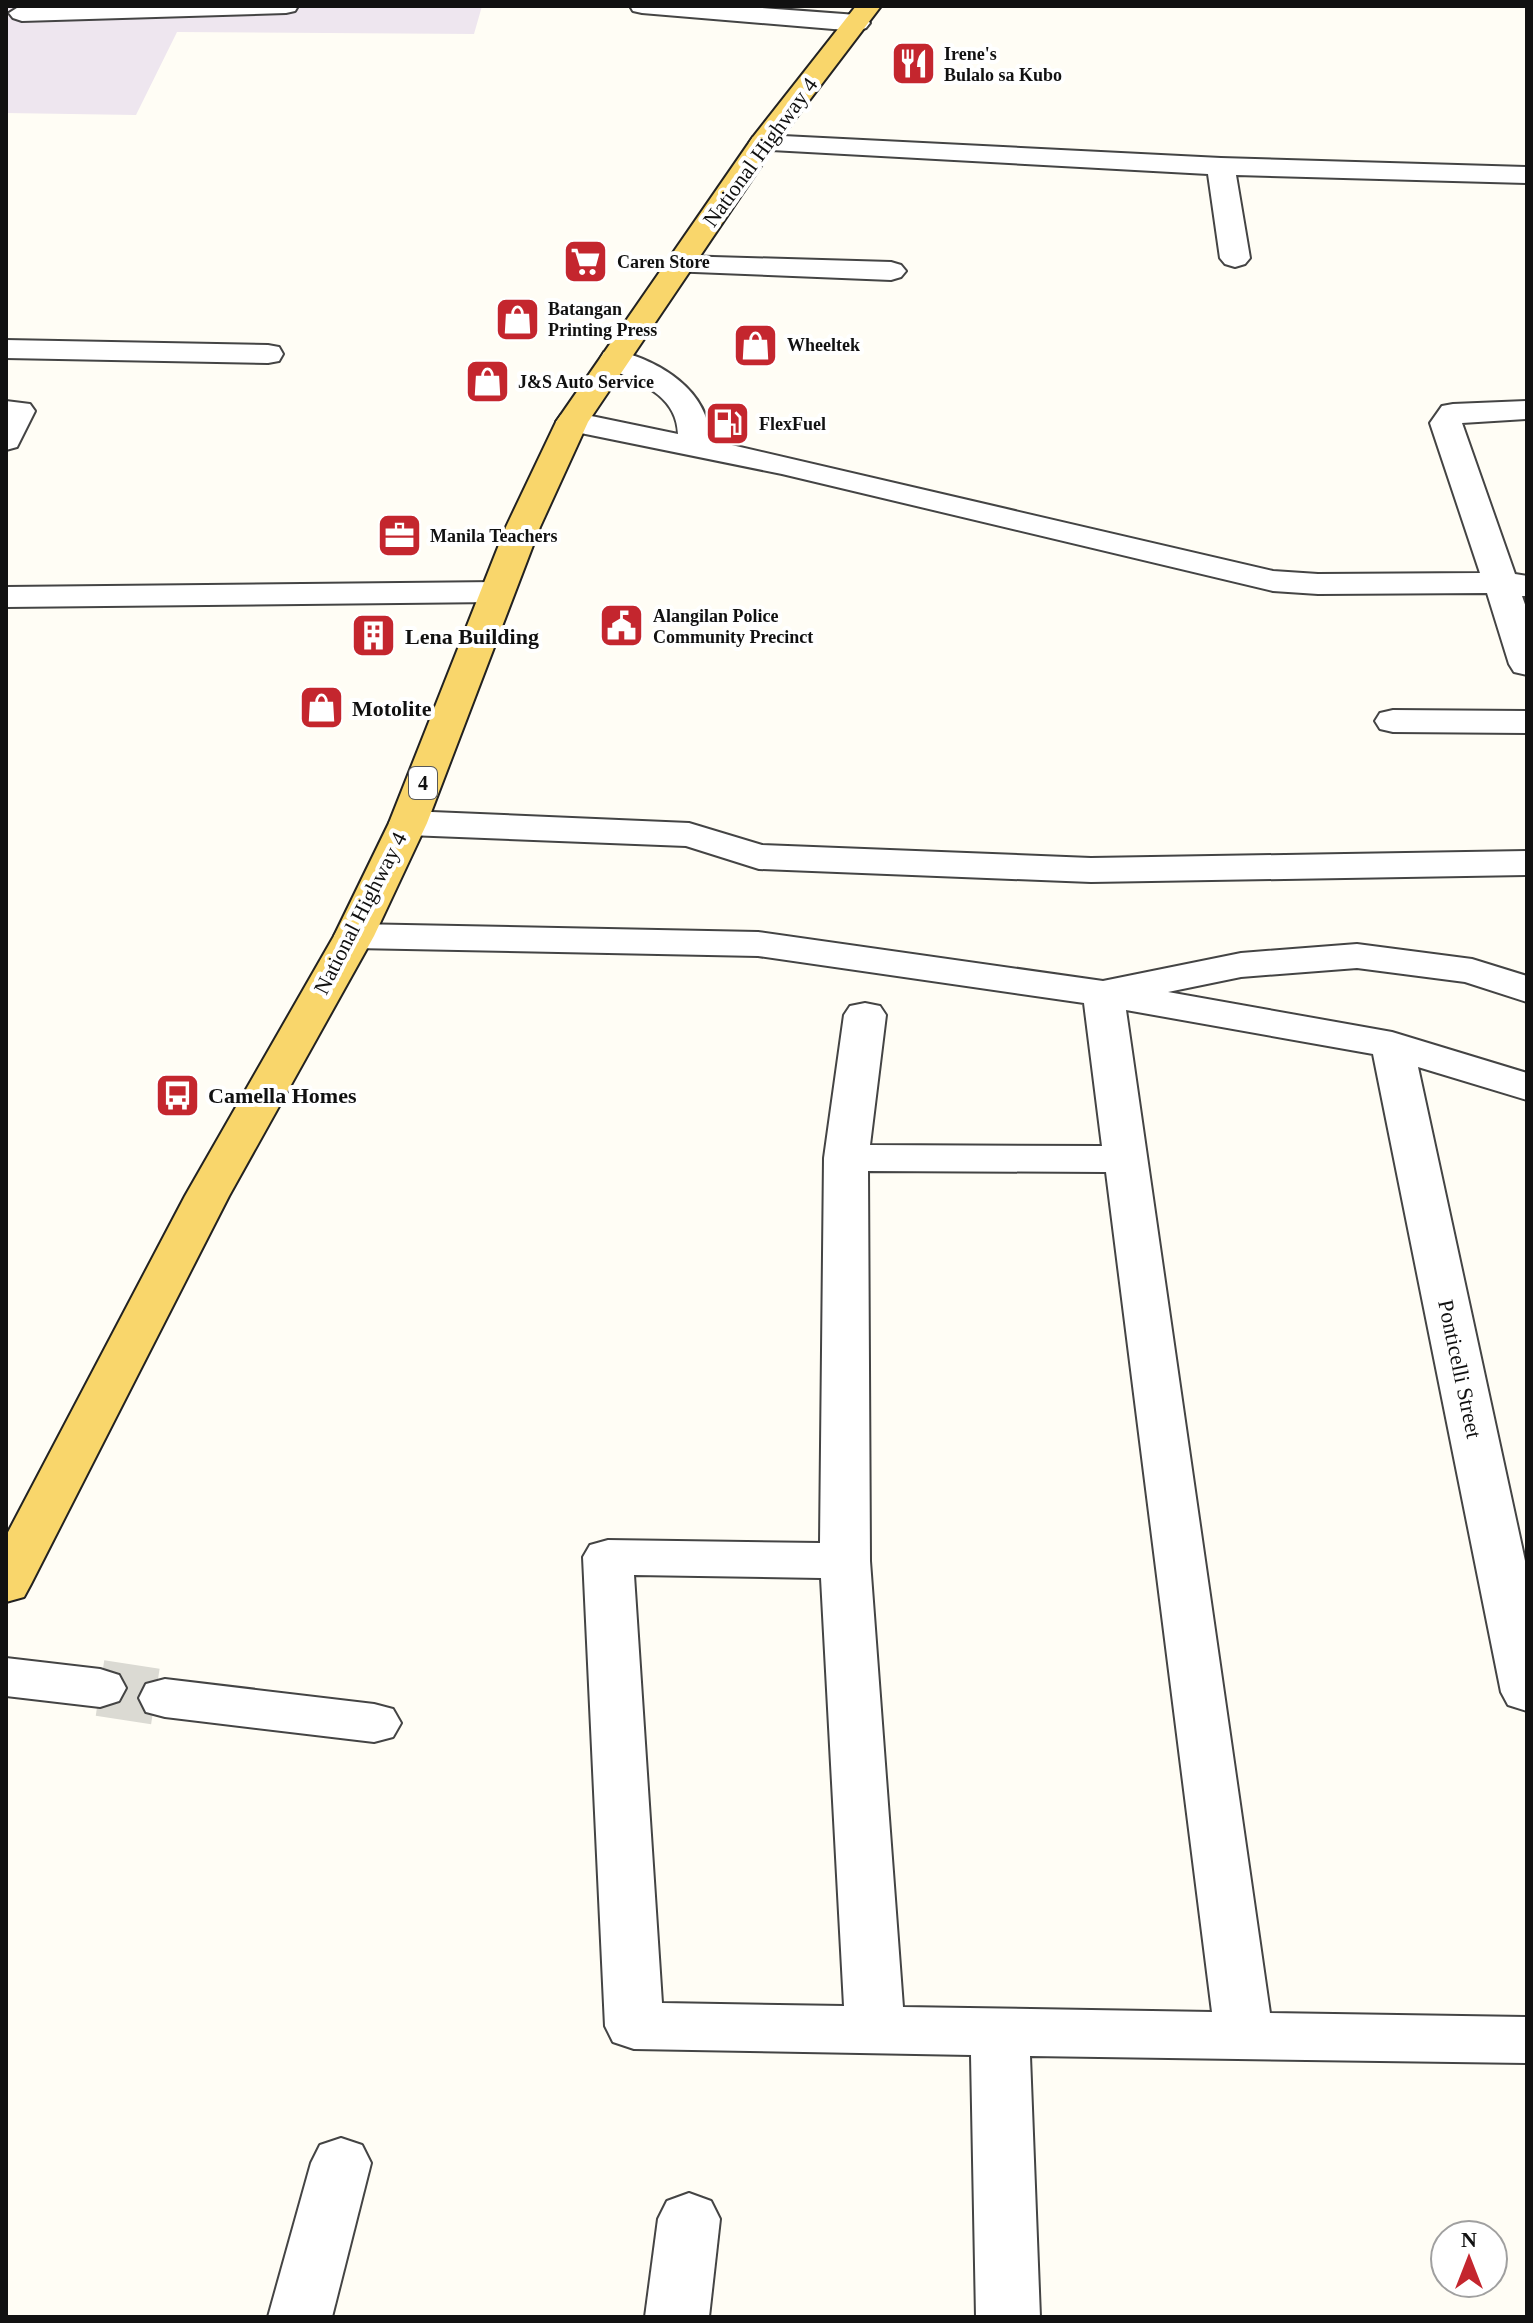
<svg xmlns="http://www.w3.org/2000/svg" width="1533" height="2323" viewBox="0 0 1533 2323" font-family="Georgia,serif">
<rect width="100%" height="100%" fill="#fffdf5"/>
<path fill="#eee6ef" d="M6,6H482L474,34L177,32L136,115L6,113Z"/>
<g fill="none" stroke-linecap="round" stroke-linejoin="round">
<path stroke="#dbdad3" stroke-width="56" stroke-dasharray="56 28" stroke-linecap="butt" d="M100,1688L165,1698"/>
<defs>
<g id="minor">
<path d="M20,6H298L295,11L286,13L22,21L13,18L9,13Z"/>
<path d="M630,6H737L857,15L866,18L870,23L866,28L857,31L642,13L633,11Z"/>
<path d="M763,135L1221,158L1527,167V183L1236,175L1250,258L1245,264L1235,267L1225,264L1220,258L1208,174L753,149L749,143L753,137Z"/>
<path d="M679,256L891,262L901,265L906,271L901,277L891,280L669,271L664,265L669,259Z"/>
<path d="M6,340L268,345L279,347L283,354L279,361L268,363L6,358Z"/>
<path d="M615,350C660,361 709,390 710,440L1273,571L1318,574L1480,573L1430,423L1442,406L1453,404L1527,401V419L1462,423L1515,574L1527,576V596H1522L1527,610V675L1514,672L1509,664L1487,593L1318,594L1273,591L782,474L561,429L556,422L561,415L572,412L678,434C677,393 635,381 604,366L600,359L604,352Z"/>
<path d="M6,401L30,404L35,411L17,447L6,450Z"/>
<path d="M497,582L509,585L514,592L509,599L497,602L6,607V587Z"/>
<path d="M1393,710L1527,711V733L1393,732L1380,729L1375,721L1380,713Z"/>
<path d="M408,811L689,823L762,845L1091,858L1527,851V875L1091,882L759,869L686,846L408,835L394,831L389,823L394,815Z"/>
<path d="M354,924L758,932L1103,981L1241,953L1357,944L1472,959L1527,976V1002L1465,982L1357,968L1241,977L1168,992L1392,1032L1527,1073V1100L1418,1067L1527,1570V1711L1508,1705L1501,1692L1373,1054L1126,1010L1270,2013L1527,2017V2063L1030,2056L1040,2317H976L971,2055L634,2049L613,2042L605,2026L583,1557L590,1545L608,1540L820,1543L824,1158L844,1015L850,1006L865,1003L880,1006L886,1015L870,1145L1102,1146L1084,1003L758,956L354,948L340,945L334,936L340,927ZM868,1171L1106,1172L1212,2012L903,2007L870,1561ZM634,1575L821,1578L844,2006L662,2003Z"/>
<path d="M6,1658L100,1669L119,1675L126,1688L119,1701L100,1707L6,1696Z"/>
<path d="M165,1679L374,1704L393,1709L401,1723L393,1737L374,1742L165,1717L146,1712L139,1698L146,1684Z"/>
<path d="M341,2138L362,2145L371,2163L332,2317H268L311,2163L320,2145Z"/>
<path d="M689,2193L711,2201L720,2219L709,2317H645L658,2219L667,2201Z"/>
</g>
<path id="major" d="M856,6H881L773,148L588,422L540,527L427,823L374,936L229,1196L31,1584L24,1597L6,1602V1536L185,1196L334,936L389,823L506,527L556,422L753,137Z"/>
</defs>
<use href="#minor" stroke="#444" stroke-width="4"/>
<use href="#major" stroke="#222" stroke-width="4"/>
<use href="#minor" fill="#fff" fill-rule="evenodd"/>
<use href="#major" fill="#f9d66b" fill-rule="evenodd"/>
</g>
<defs>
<symbol id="restaurant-square" viewBox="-11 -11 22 22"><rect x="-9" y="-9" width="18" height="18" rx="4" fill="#c4262e" stroke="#fff"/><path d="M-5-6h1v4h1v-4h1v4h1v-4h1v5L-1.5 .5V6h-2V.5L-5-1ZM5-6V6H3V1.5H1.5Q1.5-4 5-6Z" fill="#fff"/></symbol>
<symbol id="supermarket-square" viewBox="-11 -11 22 22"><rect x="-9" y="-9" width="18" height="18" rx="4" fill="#c4262e" stroke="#fff"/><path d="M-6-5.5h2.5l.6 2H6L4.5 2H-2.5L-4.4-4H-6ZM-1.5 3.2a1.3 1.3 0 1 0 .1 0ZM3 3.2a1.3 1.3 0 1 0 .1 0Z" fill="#fff"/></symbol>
<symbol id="shop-square" viewBox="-11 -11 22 22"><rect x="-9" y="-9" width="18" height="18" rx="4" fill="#c4262e" stroke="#fff"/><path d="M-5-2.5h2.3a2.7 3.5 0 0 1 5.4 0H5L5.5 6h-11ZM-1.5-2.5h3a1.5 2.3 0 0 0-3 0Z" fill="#fff"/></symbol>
<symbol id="fuel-square" viewBox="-11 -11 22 22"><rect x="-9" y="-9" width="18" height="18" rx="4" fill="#c4262e" stroke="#fff"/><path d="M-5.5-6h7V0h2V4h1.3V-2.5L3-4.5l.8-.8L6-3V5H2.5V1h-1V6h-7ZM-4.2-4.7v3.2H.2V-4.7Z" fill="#fff"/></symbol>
<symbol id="office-square" viewBox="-11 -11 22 22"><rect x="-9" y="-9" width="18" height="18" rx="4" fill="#c4262e" stroke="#fff"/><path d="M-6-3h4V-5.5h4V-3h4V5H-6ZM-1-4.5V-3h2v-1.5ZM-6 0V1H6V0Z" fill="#fff"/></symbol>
<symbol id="civic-square" viewBox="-11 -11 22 22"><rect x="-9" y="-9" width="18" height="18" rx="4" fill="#c4262e" stroke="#fff"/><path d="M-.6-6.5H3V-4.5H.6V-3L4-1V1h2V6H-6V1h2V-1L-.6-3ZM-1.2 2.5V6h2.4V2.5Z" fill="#fff"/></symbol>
<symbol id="building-square" viewBox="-11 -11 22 22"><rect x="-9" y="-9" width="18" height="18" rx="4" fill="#c4262e" stroke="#fff"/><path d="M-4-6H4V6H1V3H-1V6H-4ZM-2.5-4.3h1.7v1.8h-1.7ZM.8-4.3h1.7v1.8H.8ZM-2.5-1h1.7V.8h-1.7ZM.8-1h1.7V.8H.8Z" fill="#fff"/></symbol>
<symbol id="bus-square" viewBox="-11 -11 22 22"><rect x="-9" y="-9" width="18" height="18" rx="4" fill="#c4262e" stroke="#fff"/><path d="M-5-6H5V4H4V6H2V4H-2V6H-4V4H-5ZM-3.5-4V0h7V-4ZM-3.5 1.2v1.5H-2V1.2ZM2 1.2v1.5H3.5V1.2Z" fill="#fff"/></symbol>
</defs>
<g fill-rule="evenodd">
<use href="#restaurant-square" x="888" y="38" width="51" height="51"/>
<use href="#supermarket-square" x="560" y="236" width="51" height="51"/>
<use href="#shop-square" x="492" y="294" width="51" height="51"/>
<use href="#shop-square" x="730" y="320" width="51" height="51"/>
<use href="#shop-square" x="462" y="356" width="51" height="51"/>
<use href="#fuel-square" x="702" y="398" width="51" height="51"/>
<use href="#office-square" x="374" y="510" width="51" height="51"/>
<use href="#civic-square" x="596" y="600" width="51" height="51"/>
<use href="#building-square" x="348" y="610" width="51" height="51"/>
<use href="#shop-square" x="296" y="682" width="51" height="51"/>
<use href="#bus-square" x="152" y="1070" width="51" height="51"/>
</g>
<g text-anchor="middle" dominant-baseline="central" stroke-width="8" stroke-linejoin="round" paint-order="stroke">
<g font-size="18" font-weight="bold" fill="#111" stroke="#fff" text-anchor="start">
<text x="944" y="54">Irene's<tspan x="944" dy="21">Bulalo sa Kubo</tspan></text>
<text x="617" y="262">Caren Store</text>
<text x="548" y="309">Batangan<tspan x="548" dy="21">Printing Press</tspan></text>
<text x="787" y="345">Wheeltek</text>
<text x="518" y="382">J&amp;S Auto Service</text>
<text x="759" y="424">FlexFuel</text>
<text x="430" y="536">Manila Teachers</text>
<text x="653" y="616">Alangilan Police<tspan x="653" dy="21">Community Precinct</tspan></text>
</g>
<rect fill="#fff" stroke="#585858" stroke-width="2" x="409" y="767" width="28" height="32" rx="6"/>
<g font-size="20" font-weight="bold" fill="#111">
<text x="423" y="783">4</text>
</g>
<g font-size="22" fill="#111" stroke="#fff">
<text transform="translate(760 152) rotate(-54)">National Highway 4</text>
<text transform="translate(360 913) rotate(-63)">National Highway 4</text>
<text transform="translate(1460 1369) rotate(78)">Ponticelli Street</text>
</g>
<g font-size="22" font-weight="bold" fill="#111" stroke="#fff" text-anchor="start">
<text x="405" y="636">Lena Building</text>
<text x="352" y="708">Motolite</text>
<text x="208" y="1095">Camella Homes</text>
</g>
</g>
<rect width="1533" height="2323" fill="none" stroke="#111111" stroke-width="16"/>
<g transform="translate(1469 2259)"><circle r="38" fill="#ffffff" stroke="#a0a0a0" stroke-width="2"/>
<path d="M0-6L14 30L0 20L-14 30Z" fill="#c4262e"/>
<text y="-12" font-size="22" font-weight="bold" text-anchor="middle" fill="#111111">N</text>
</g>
</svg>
